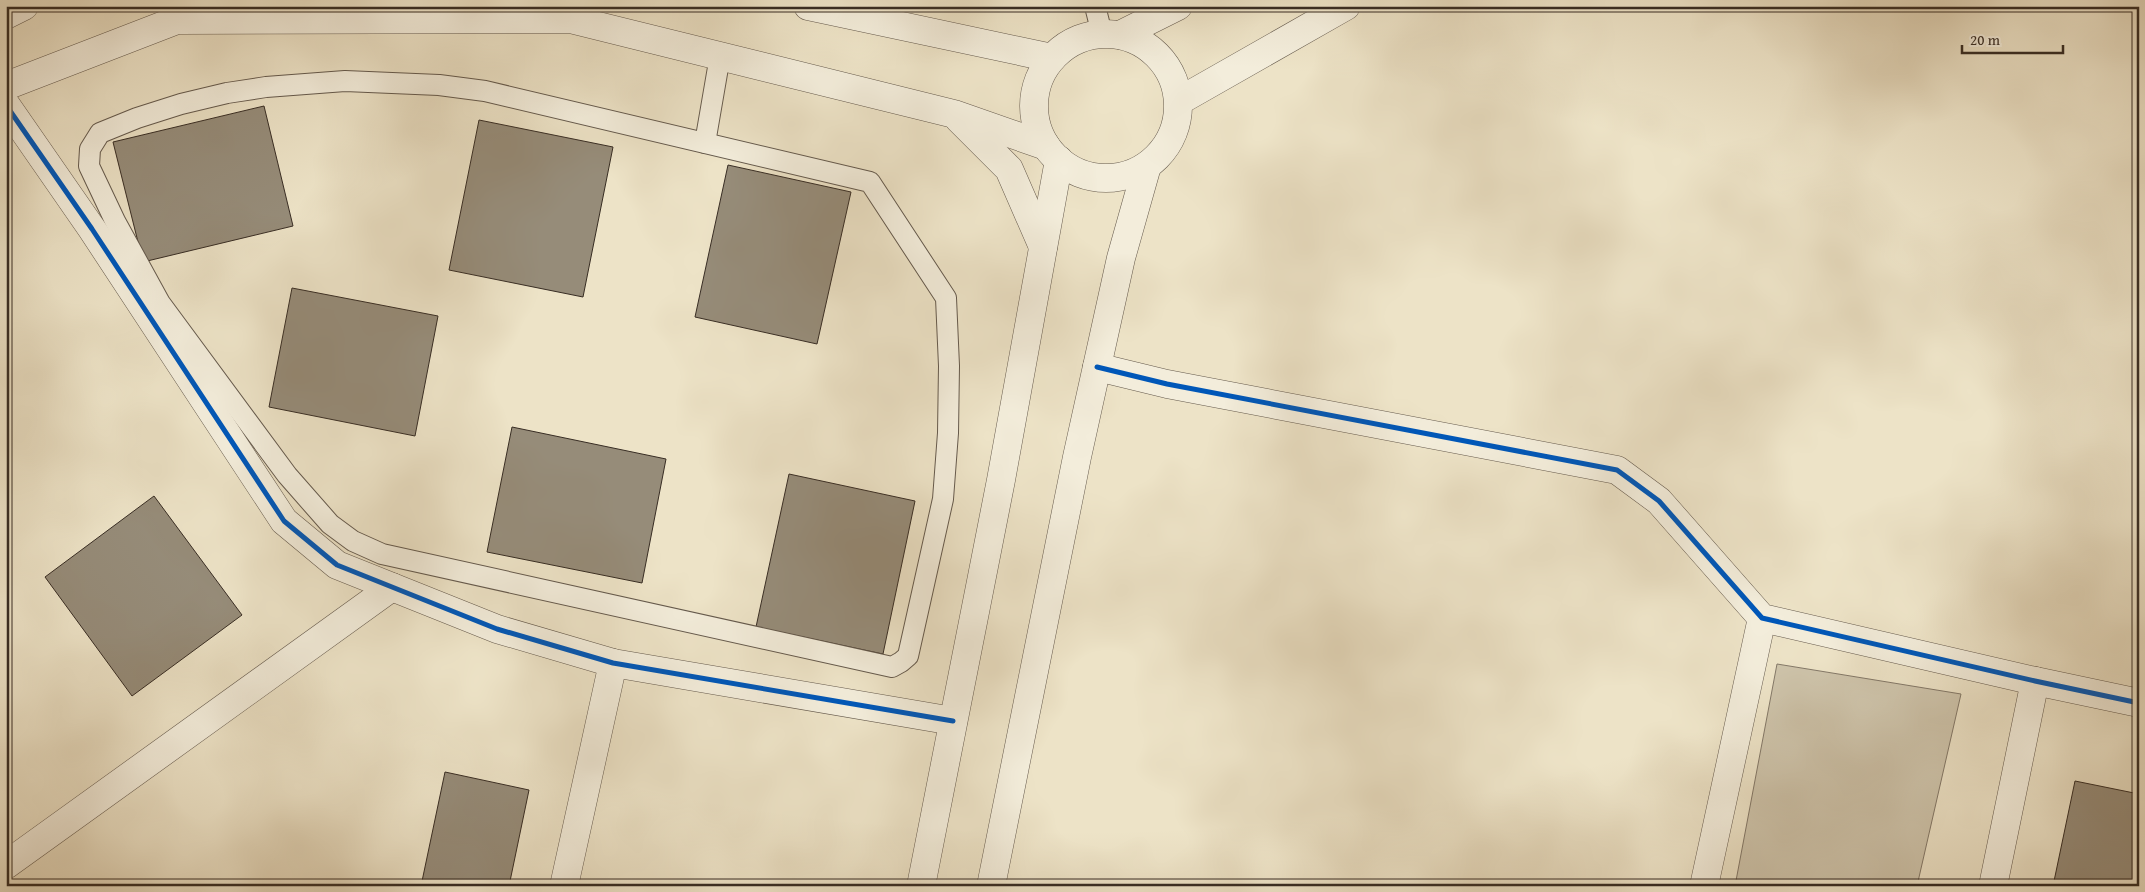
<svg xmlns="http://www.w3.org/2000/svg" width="2145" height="892" viewBox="0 0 2145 892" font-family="'Gentium Book Plus',serif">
<rect width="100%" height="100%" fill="#ede3c7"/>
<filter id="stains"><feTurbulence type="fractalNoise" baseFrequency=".004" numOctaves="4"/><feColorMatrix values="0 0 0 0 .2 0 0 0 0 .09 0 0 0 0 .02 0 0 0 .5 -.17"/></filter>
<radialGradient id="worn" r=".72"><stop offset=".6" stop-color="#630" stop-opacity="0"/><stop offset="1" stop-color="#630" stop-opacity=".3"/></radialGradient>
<path fill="#cec4ab" stroke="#837868" d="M1777,664L1961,694L1917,886H1735Z"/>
<g fill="#968c79" stroke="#382d24">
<path d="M264,106L293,226L143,262L113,142Z"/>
<path d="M479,120L613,147L583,297L449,270Z"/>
<path d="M728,165L851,192L817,344L695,317Z"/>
<path d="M292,288L438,316L415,436L269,407Z"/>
<path d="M512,427L666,459L642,583L487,552Z"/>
<path d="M789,474L915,501L883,654L756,627Z"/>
<path d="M154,496L242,615L132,696L45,577Z"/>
<path d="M445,772L529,790L509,886H421Z"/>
<path d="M2075,781L2139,794V886H2053Z"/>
</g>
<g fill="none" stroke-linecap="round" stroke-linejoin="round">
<defs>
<g id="service">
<path d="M1095,6L1102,34"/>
<path d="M345,81L439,85L485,91L870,182L946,298L949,366L948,433L943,499L908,656L901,662L892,667L382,554L353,541L330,524L287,475L160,303L115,221L89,166L90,149L100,133L137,118L181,104L227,93L266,87Z"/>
<path d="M705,143L720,56"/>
</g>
<g id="minor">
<path d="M6,105L92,229L284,521L337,565L497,629L613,663L953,721"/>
<path d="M1097,367L1167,384L1617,470L1659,501L1762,618L2035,681L2139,703"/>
<path d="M6,865L392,587"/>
<path d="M564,886L613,663"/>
<path d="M1704,886L1762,618"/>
<path d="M1993,886L2035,681"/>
</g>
<g id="tertiary">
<path d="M808,6L1052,58"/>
<path d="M6,15L24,6"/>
<circle cx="1106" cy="106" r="72"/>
<path d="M1120,35L1178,6"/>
<path d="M6,86L177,20L570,19L954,114L1046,146"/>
<path d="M1179,101L1346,6"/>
<path d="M959,119L1009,169L1043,247"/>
<path d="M921,886L1001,480L1059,160"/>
<path d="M991,886L1077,457L1121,258L1147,166"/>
</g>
</defs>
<use href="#service" stroke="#655a4d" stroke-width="22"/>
<use href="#minor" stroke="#655a4d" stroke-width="29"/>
<use href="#tertiary" stroke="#655a4d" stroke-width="29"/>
<use href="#service" stroke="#f3eddb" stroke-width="20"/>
<use href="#minor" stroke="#f3eddb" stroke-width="28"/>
<use href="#tertiary" stroke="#f3eddb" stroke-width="28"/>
<defs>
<g id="cycleway">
<path d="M6,105L92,229L284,521L337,565L497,629L613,663L953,721"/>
<path d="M1097,367L1167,384L1617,470L1659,501L1762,618L2035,681L2139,703"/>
</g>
</defs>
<use href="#cycleway" stroke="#f3eddb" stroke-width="8"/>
<use href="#cycleway" stroke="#0057b8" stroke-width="5"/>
</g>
<rect width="2145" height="892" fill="none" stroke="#ede3c7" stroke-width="25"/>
<rect x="8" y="8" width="2130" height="877" fill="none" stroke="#382d24" stroke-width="2.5"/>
<rect x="12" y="12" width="2120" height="867" fill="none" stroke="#382d24"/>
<path d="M1962 45v8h101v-8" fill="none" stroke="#382d24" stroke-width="2.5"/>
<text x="1970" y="45" font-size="15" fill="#382d24" stroke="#f3eddb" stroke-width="4" paint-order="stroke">20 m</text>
<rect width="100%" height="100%" filter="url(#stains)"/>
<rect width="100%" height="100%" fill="url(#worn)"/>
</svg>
